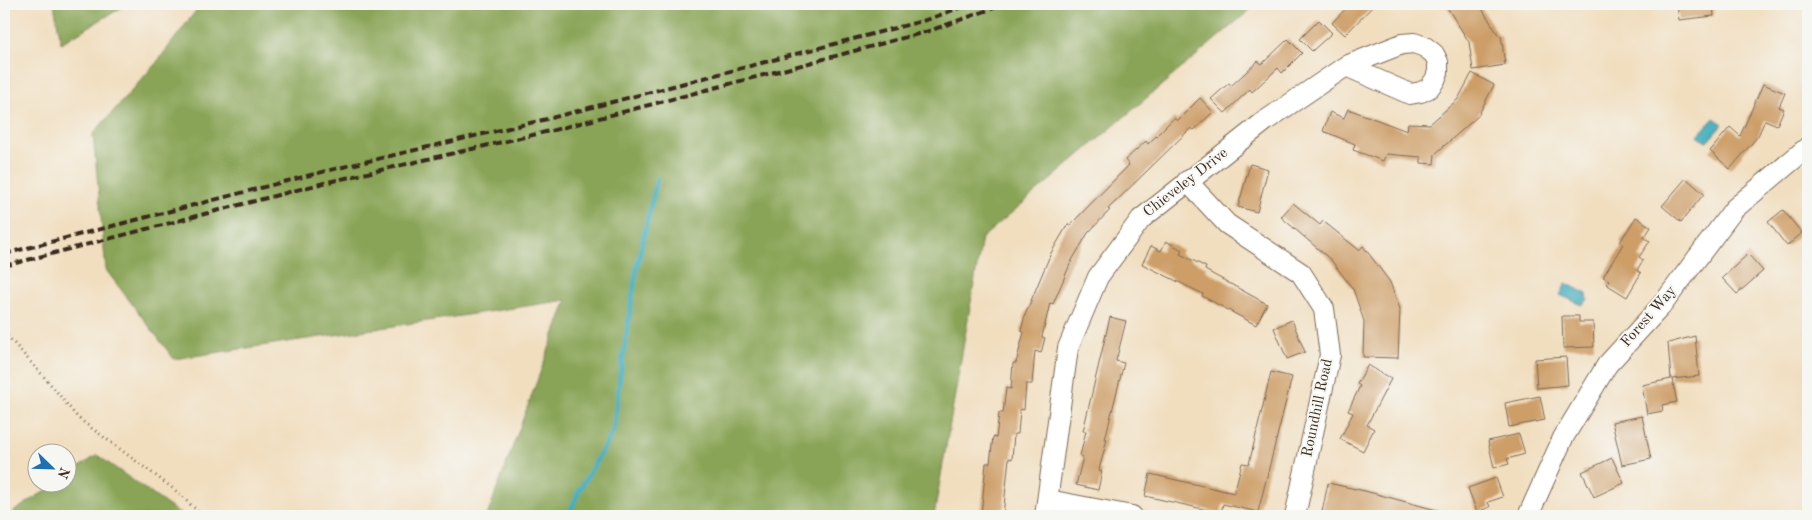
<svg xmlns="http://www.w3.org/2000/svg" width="1812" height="520" viewBox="0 0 1812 520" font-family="'Old Standard TT',serif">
<rect width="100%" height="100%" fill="#f6f6f2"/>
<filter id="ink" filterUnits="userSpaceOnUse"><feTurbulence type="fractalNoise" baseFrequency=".02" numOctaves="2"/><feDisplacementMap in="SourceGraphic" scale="10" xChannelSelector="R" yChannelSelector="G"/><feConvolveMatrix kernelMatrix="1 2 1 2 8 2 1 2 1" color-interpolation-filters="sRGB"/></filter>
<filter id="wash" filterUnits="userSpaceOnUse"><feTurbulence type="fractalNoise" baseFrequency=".0096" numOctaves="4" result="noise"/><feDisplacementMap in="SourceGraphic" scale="20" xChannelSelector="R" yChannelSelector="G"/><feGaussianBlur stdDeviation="1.12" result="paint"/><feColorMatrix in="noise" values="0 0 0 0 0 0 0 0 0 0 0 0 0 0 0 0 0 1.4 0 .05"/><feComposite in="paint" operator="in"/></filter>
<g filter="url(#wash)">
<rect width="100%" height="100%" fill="#f1debf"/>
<g fill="#89a456" stroke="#62673a">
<path d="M54,4H128L61,43Z"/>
<path d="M201,4H1257L982,238L934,516H487L567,300L174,359L106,270L93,134L157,62Z"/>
<path d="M97,455L183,516H7L57,483L68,482V475Z"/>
</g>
<g fill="#3caabb" stroke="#3c6a6c">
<path d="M1714,118L1723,124L1707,142L1697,136Z"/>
<path d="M1566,283L1587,294L1588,300L1582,305L1560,295Z"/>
</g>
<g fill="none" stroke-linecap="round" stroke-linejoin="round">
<path stroke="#3caabb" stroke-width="5" d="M568,516L579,491L613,432L620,377L637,266L657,179"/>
</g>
<g id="blocks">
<g fill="#cd9e68">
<path d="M1350,4H1375L1345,35L1332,23Z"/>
<path d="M1445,4H1479L1499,36L1501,35L1505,65L1473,70L1469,42Z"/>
<path d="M1677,4H1713L1714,16L1679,20Z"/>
<path d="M1319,20L1332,33L1312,51L1300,39Z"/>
<path d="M1288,39L1302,53L1282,73L1278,68L1252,92L1250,89L1225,113L1211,99L1229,83L1231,86L1258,61L1262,64Z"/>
<path d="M1472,73L1494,85L1478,116L1435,154L1434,164L1421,163V157L1386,154L1383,161L1353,150L1355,144L1323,131L1330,112L1344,118L1348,109L1407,131L1408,123L1430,124L1458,99Z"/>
<path d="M1763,84L1785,93L1779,107L1784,109L1777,125L1765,120L1758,136L1730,169L1710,151L1730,127L1740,136Z"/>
<path d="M1200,98L1213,112L1194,130L1191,128L1108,209L1110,210L1088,233L1071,262L1053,304L1050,303L1042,337L1045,338L1041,353L1035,351L1032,384H1026L1024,410L1020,409L1018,434H1014L1012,459L1009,458L1003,516H981L986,463H990L993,437L996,438L999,413H1003L1006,388L1011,389L1013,363H1016L1024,332L1021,331L1025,315L1051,253L1068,224L1070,225L1129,165L1125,160L1146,141L1148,144L1174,118L1177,121Z"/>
<path d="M1250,164L1268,169L1257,212L1238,207Z"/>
<path d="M1686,178L1704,194L1681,222L1662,206Z"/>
<path d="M1293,203L1320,225L1323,221L1359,250L1363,246L1390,282L1400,309L1398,358L1363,357L1364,321L1353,289L1331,260L1281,217Z"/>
<path d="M1783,210L1802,233L1787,246L1768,222Z"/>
<path d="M1636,217L1651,227L1644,238L1650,241L1639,257L1643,260L1637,270L1641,273L1627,297L1606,284L1609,280L1603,277L1623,244L1620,242Z"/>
<path d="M1166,241L1182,250L1180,254L1206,267L1205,270L1267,304L1256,325L1202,296L1203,294L1142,264L1151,246L1161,251Z"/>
<path d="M1748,254L1763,271L1737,294L1722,278Z"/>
<path d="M1562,316H1579V322H1593L1594,347L1563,348Z"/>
<path d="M1110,317L1126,321L1116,361L1124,363L1105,439H1107L1099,470L1102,471L1098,490L1076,485L1083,457L1080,456L1086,431H1083Z"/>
<path d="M1292,320L1305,352L1287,359L1274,328Z"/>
<path d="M1695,336L1699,376L1672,379L1677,402L1662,405L1663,411L1647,414L1642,385L1671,379L1668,343Z"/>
<path d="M1566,357L1568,385L1537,388L1535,359Z"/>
<path d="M1368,365L1391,379L1367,425L1374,429L1363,451L1340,439L1353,413L1348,411L1360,386L1357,384Z"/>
<path d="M1271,372L1292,377L1258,512L1223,504L1221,513L1145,496L1150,474L1234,493L1242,463L1249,464Z"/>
<path d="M1540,396L1545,420L1509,427L1505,403Z"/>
<path d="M1642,416L1651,459L1622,465L1612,422Z"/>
<path d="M1519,434L1525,454L1507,459L1509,464L1494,468L1488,441Z"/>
<path d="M1612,458L1624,483L1594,497L1582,472Z"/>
<path d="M1496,478L1503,497L1488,502L1490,507L1477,512L1468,488Z"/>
<path d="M1328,483L1365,491L1444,512V516H1341L1322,512Z"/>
</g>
</g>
</g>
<g filter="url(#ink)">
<use href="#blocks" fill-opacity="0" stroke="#7b6956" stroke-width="1"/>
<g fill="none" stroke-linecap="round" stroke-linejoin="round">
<defs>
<g id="minor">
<path d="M1187,181L1227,224L1301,273L1324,309L1330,355L1295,516"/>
<path d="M1048,500L1132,516"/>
<path d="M1045,516L1068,348L1098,277L1141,219L1265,121L1346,66L1402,44L1414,43L1425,47L1434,54L1438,62V72L1435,80L1429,88L1421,92L1410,94L1346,66"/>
<path d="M1528,516L1563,438L1607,365L1662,305L1734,209L1808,147"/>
</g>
</defs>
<use href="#minor" stroke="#7b6956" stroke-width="22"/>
<path stroke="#7b6956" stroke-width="3" stroke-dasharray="1 4" stroke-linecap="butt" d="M4,332L52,386L78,418L175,490L203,516"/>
<use href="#minor" stroke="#fff" stroke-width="20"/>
<g stroke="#3b2a1e" stroke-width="4" stroke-dasharray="8 4" stroke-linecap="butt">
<path d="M4,254L322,172L547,119L926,20L970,4"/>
<path d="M4,266L324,183L550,131L794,67L929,31L1005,4"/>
</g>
</g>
</g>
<g text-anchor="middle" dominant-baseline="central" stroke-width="4" stroke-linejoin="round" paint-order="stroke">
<g font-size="15" fill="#3b2a1e" stroke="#f6f6f2">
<text transform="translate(1186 183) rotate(-38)">Chieveley Drive</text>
<text transform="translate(1649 317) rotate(-49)">Forest Way</text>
<text transform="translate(1318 408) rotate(-78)">Roundhill Road</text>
</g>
</g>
<rect width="1812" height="520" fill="none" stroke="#f6f6f2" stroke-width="20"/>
<g transform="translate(52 468) rotate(113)"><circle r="24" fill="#f6f6f2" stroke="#aba49d"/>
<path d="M0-4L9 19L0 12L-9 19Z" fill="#1f6fb2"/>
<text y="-8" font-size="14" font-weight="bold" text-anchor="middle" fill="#3b2a1e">N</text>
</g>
</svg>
